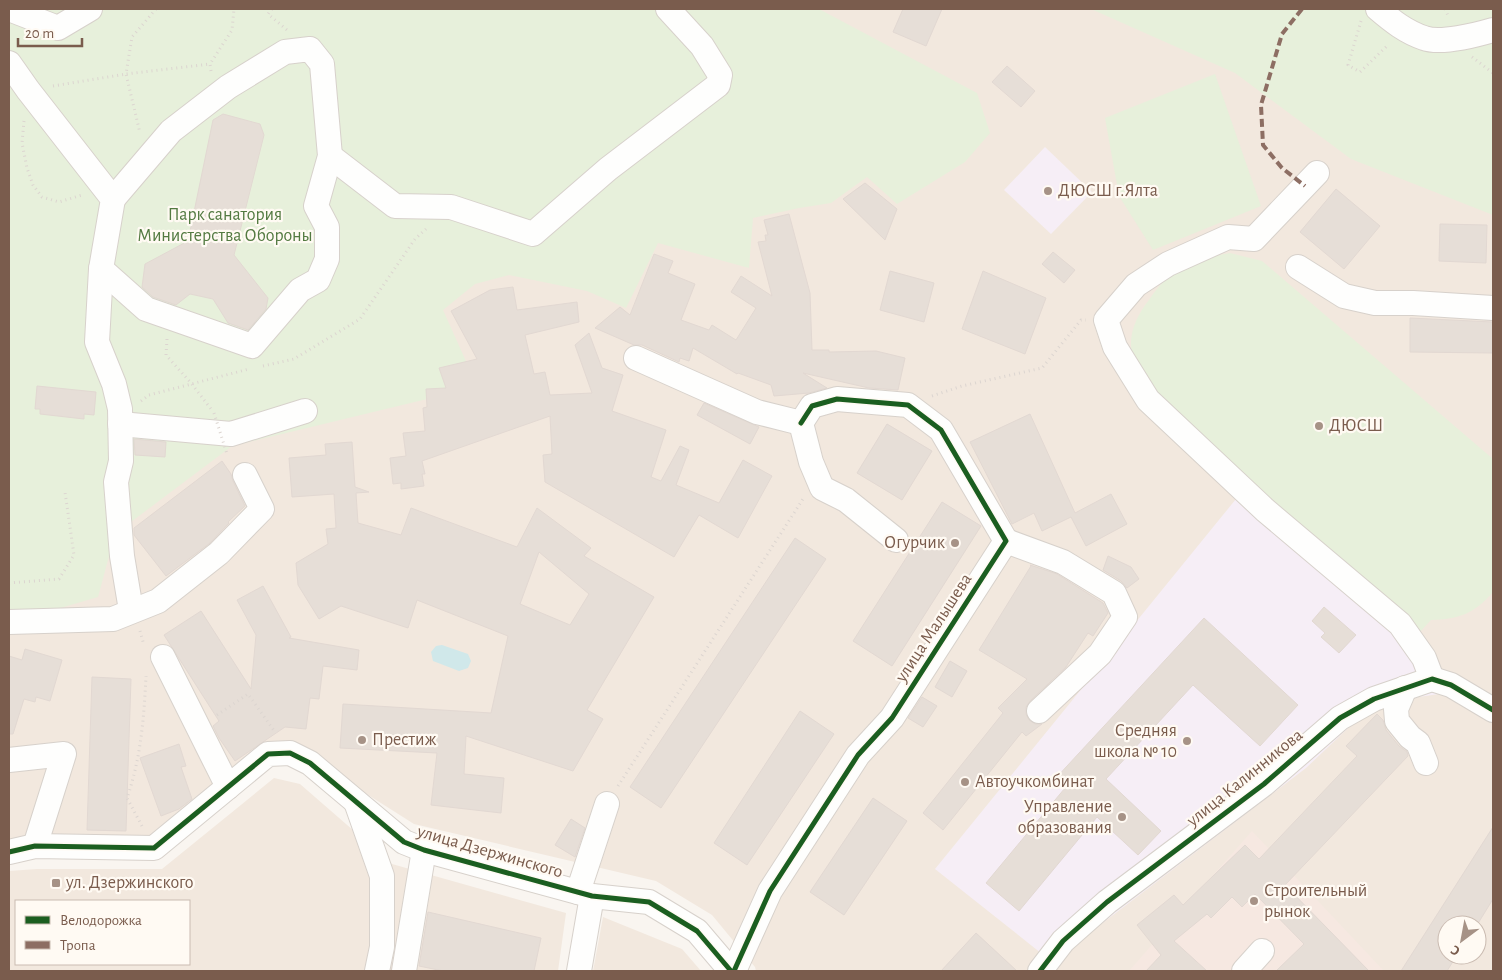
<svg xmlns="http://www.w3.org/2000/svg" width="1502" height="980" viewBox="0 0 1502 980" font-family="'Alegreya Sans',sans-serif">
<rect width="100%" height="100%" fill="#f9f5f0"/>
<g fill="#f2e8de" fill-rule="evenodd">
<path d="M9,9H1493V971H756L755,967L712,915L656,881L414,824L313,760L290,753L150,843H9ZM1447,925H1477V955H1447Z"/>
<path d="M274,778L300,784L392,864L566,913L558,971H9V871L37,869H162ZM16,901H189V964H16Z"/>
<path d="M603,917L682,949L701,971H593Z"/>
</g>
<path fill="#f6e8e1" d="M1252,831L1384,971H1129Z"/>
<g fill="#f6eef6">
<path d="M1045,147L1092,192L1051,234L1004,190Z"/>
<path d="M1249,483L1419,633L1446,693L1391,701L1363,714L1306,768L1071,947L1056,965L935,869Z"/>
</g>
<g fill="#e7f0db">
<path d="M9,9H819L977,93L990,133L965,162L897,204L867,177L831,203L799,208L753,218L749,268L658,243L626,308L587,291L509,275L475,284L443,310L469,368L448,394L232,446L115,534L98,597L9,623Z"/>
<path d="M1091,9H1493V215L1351,159L1235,73Z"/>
<path d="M1215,74L1261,206L1153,250L1119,196L1105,118Z"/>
<path d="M1230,253L1262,261L1493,459V592C1474,614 1459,619 1431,620L1419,633L1147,393C1140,378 1132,363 1131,346C1130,330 1139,312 1149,300C1153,294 1158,287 1163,282C1180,265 1208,257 1230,253Z"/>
</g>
<path fill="#d0e8ea" d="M442,645L468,654L471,661L468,668L459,671L433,661L431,652L436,646Z"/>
<g fill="#e6ded7" stroke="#e2d8d2" fill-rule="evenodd">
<path d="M903,9H942L926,46L893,32Z"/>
<path d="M1007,66L1035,91L1021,107L992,82Z"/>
<path d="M223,114L260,124L264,135L234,255L268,298L266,309L248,330L228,323L213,299L190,294L176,305L153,297L142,287L145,264L188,241L213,120Z"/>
<path d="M865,183L897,209L885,240L843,199Z"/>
<path d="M1336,189L1380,226L1344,269L1300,232Z"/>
<path d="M789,214L810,293L812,350H829V352L876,351L905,358L898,390L869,388L803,373L827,388L809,393L774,396L771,385L738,373L737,374L693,348L689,361L680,358L679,362L642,345H634L595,328L620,307L630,315L654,254L673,261L668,273L695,284L681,320L709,330L712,325L736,340L756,308L731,292L741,276L772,296L758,242L766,241L765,235H768L764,220Z"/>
<path d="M1440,224L1487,225L1486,263L1439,261Z"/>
<path d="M1053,252L1075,270L1064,283L1042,264Z"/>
<path d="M890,271L934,283L924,322L880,310Z"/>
<path d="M983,271L1046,298L1025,354L962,329Z"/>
<path d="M513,287L517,310L577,302L579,322L525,335L534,374L545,372L550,395L592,393L575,345L589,333L602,368L623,375L612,411L666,430L651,477L661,481L680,446L689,450L676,485L719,503L743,460L772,476L738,538L699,515L674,557L545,482L543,455L552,454L550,416L422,461L425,474H422L424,486L401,489V483L393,484L390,458L406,456L403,433L425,431L423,408L427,407L426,389L446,388L439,368L477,359L451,311L490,290Z"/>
<path d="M1410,318L1493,322V353L1410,352Z"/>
<path d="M37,386L96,392L94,415L84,414V419L40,414V409H35Z"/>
<path d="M704,403L759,427L750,444L697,415Z"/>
<path d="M1030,414L1075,513L1111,494L1127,524L1086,546L1071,517L1042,531L1034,513L1012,524L970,442Z"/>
<path d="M887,424L932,451L902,500L857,473Z"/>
<path d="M134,439L166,442L165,457L135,455Z"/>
<path d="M352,442L355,487L369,492L356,493L358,523L401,535L411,508L517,547L537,508L591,548L584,556L654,597L587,710L603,719L573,771L466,736L464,774L504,778L501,813L431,805L437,753L340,748L343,704L491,713L508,636L417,600L408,628L341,606L319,619L298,585L296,563L328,544L326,529L336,528L334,494L292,497L289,458L326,455L325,444ZM539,552L589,594L570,625L520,604Z"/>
<path d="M222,461L231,474L233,481L245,506L228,522L229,523L210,543L166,576L134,535V528Z"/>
<path d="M942,502L981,526L892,666L853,641Z"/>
<path d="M795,538L826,559L661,808L630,787Z"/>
<path d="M1108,556L1131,567L1139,579L1127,588L1121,581L1103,570Z"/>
<path d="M1030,565L1057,574L1103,603L1108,613L1093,636L1088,633L1066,667L1030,701L1026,707V714L1029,720L1035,724H1042L1026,736L1022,732L943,830L923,813L1003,713L998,708L1027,679L979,650L1031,566Z"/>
<path d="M263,586L291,637L289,638L359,650L357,670L323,666L319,699L310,698L306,729L285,727L235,761L219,738L213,726L219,721L164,635L201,611L251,689L256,635L237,600Z"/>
<path d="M1324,607L1356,635L1339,653L1321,637L1325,633L1312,621Z"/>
<path d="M1204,618L1298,705L1260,746L1193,685L1106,779L1161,831L1138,855L1097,817L1019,911L986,883L1065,788L1055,779Z"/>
<path d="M25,649L62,660L50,701L36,697L35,702L24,699L13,734H9V656L22,660Z"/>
<path d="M950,661L967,671L952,697L935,687Z"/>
<path d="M92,677L131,679L126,831L87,830Z"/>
<path d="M922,697L937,706L923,727L908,718Z"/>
<path d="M800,711L834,734L747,865L714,843Z"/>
<path d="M1377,714L1383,720L1386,730L1399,746L1407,752L1408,756L1285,885L1369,971H1276L1304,944L1255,894L1242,907L1232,897L1211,918L1207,914L1174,941L1207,971H1146L1161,955L1137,925L1174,895L1183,905L1245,845L1259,859L1357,756L1346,746Z"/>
<path d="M179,744L186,766L181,767L192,799L179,809L161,816L140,758Z"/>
<path d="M873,798L907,821L844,915L810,892Z"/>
<path d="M571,819L585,828L575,857L555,845Z"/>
<path d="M1493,827V899L1477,925H1447V955H1457L1447,971H1401Z"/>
<path d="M428,912L541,938L534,971H443L419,966Z"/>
<path d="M976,933L1017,971H941Z"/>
</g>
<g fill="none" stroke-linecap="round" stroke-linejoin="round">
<defs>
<g id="minor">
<path d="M9,9L58,28L90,9"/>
<path d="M1378,9C1392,21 1406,32 1424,38C1440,44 1476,35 1493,30"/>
<path d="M9,63L28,90L113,199L101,269L97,342L114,384L120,409L121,461L116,482L122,556L131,610"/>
<path d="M330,156L395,206L451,207L533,234L608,169L718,85L720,75L702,46L668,9"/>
<path d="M1317,173L1254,239L1228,237L1168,264L1136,285L1106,320L1115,347L1148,400L1265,510L1400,624L1424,658L1432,679"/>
<path d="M1298,267L1344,296L1375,303H1413L1493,308"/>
<path d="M101,269L146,309L252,346L300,290L318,280L327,259V227L316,206L330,156L322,64L310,49L285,52L228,87L171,131L113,199"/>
<path d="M636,358L757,412L801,423"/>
<path d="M801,423L811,462L822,488L846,500L896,540"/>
<path d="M120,424L231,434L305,411"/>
<path d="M1006,541L1063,562L1114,593L1125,617L1100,654L1039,711"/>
<path d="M9,622L113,619L158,601L219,553L262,509L245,475"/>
<path d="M163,657L228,787"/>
<path d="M1405,688L1396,709L1397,721L1410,737L1418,743L1426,763"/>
<path d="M9,760L64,754L35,846"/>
<path d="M356,802L382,876V947L377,971"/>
<path d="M9,852L35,846L154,848L268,754L290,753L310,763L404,842L424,850L592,896L649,902L697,931L731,971"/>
<path d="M578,892L607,804"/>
<path d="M404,971L424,850"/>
<path d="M579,971L592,896"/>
<path d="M734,971L770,891L858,755L892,718L1006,541L941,430L908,405L837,399L812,406L801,423"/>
<path d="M1040,971L1063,941L1107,902L1264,784L1340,718L1374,699L1432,679L1451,685L1493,710"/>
<path d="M1244,971L1262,951"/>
</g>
</defs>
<use href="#minor" stroke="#d7d1cb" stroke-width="26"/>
<g stroke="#dcd5d0" stroke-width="3" stroke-dasharray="1 4" stroke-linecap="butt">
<path d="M156,9L132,37L126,74L210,64"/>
<path d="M272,9L268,14L287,30"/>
<path d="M1445,9L1449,18"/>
<path d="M1361,21L1348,65L1360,72L1388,45"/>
<path d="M1472,57L1493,73"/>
<path d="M211,71L210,64L232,30L234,9"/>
<path d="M53,86L126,74L140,133"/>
<path d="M24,121L22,143L27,168L33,185L42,197L59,202L82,195"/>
<path d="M167,339L166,355L191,383L211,409"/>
<path d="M263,366L294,359L360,319L415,239L426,229"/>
<path d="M932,396L962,386L1042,368L1081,320H1086"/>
<path d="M141,401L149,395L249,369"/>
<path d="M9,583L59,579L74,555L65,492"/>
<path d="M140,631L144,645"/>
<path d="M217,715L248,694L275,732"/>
<path d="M618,786L803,499"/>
<path d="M142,826L127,798C141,758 144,717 146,676"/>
</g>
<use href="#minor" stroke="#fefefd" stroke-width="24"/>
<path stroke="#dcd5d0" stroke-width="3" stroke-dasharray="1 4" stroke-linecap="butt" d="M214,413L227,454"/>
<path stroke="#8d6e63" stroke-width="4" stroke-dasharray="8 4" stroke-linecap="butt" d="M1302,9L1282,34L1261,105L1263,145L1282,168L1305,186"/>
<defs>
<g id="cycleway">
<path d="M9,852L35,846L154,848L268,754L290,753L310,763L404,842L424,850L592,896L649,902L697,931L731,971"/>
<path d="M734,971L770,891L858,755L892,718L1006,541L941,430L908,405L837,399L812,406L801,423"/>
<path d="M1040,971L1063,941L1107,902L1264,784L1340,718L1374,699L1432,679L1451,685L1493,710"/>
</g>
</defs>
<use href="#cycleway" stroke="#fffaf3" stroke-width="8"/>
<use href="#cycleway" stroke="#1b5e20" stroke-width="5"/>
</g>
<g fill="#a69286" stroke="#fffaf3" stroke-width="2">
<circle cx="1048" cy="191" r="5"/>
<circle cx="1319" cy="426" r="5"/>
<circle cx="955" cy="543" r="5"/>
<circle cx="362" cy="740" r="5"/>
<circle cx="1187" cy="741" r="5"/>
<circle cx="965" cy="782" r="5"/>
<circle cx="1122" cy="817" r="5"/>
<rect x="51" y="878" width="10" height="10" rx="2.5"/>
<circle cx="1254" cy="901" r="5"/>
</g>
<g text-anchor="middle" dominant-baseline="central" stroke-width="4.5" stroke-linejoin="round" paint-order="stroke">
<g font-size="18" fill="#7a5c4d" stroke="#fffaf3" text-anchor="start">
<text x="1058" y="191">ДЮСШ г.Ялта</text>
<text x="1329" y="426">ДЮСШ</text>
<text x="945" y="543" text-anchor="end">Огурчик</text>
<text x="1177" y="731" text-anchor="end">Средняя<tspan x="1177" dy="21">школа № 10</tspan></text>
<text x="372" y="740">Престиж</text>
<text x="975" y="782">Автоучкомбинат</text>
<text x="1112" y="807" text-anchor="end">Управление<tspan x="1112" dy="21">образования</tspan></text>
<text x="66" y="883">ул. Дзержинского</text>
<text x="1264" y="891">Строительный<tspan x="1264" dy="21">рынок</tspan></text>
</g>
<g font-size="18" fill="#537a41" stroke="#fffaf3">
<text x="225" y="215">Парк санатория<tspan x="225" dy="21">Министерства Обороны</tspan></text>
</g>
<g font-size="18" fill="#7a5c4d" stroke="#fffaf3">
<text transform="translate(934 628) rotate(-57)">улица Малышева</text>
<text transform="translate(1245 778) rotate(-39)">улица Калинникова</text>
<text transform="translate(490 852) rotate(16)">улица Дзержинского</text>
</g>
</g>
<rect width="1502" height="980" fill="none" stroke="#7a5c4d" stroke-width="20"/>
<rect x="15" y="900" width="175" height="65" fill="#fffaf3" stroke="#cabbb1"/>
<rect x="25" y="916" width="25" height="8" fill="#1b5e20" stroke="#cabbb1"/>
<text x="60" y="925" font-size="15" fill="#7a5c4d">Велодорожка</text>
<rect x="25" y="941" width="25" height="8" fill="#8d6e63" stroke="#cabbb1"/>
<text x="60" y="950" font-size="15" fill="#7a5c4d">Тропа</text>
<g transform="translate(1462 940) rotate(212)"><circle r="24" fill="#fffaf3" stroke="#cabbb1"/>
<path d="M0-4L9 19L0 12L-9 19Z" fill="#a69286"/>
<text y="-8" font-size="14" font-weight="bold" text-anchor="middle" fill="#7a5c4d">С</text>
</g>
<path d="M18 38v8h64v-8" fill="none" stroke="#7a5c4d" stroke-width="2.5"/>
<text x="25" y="38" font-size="15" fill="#7a5c4d" stroke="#fffaf3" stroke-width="4" paint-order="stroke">20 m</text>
</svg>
